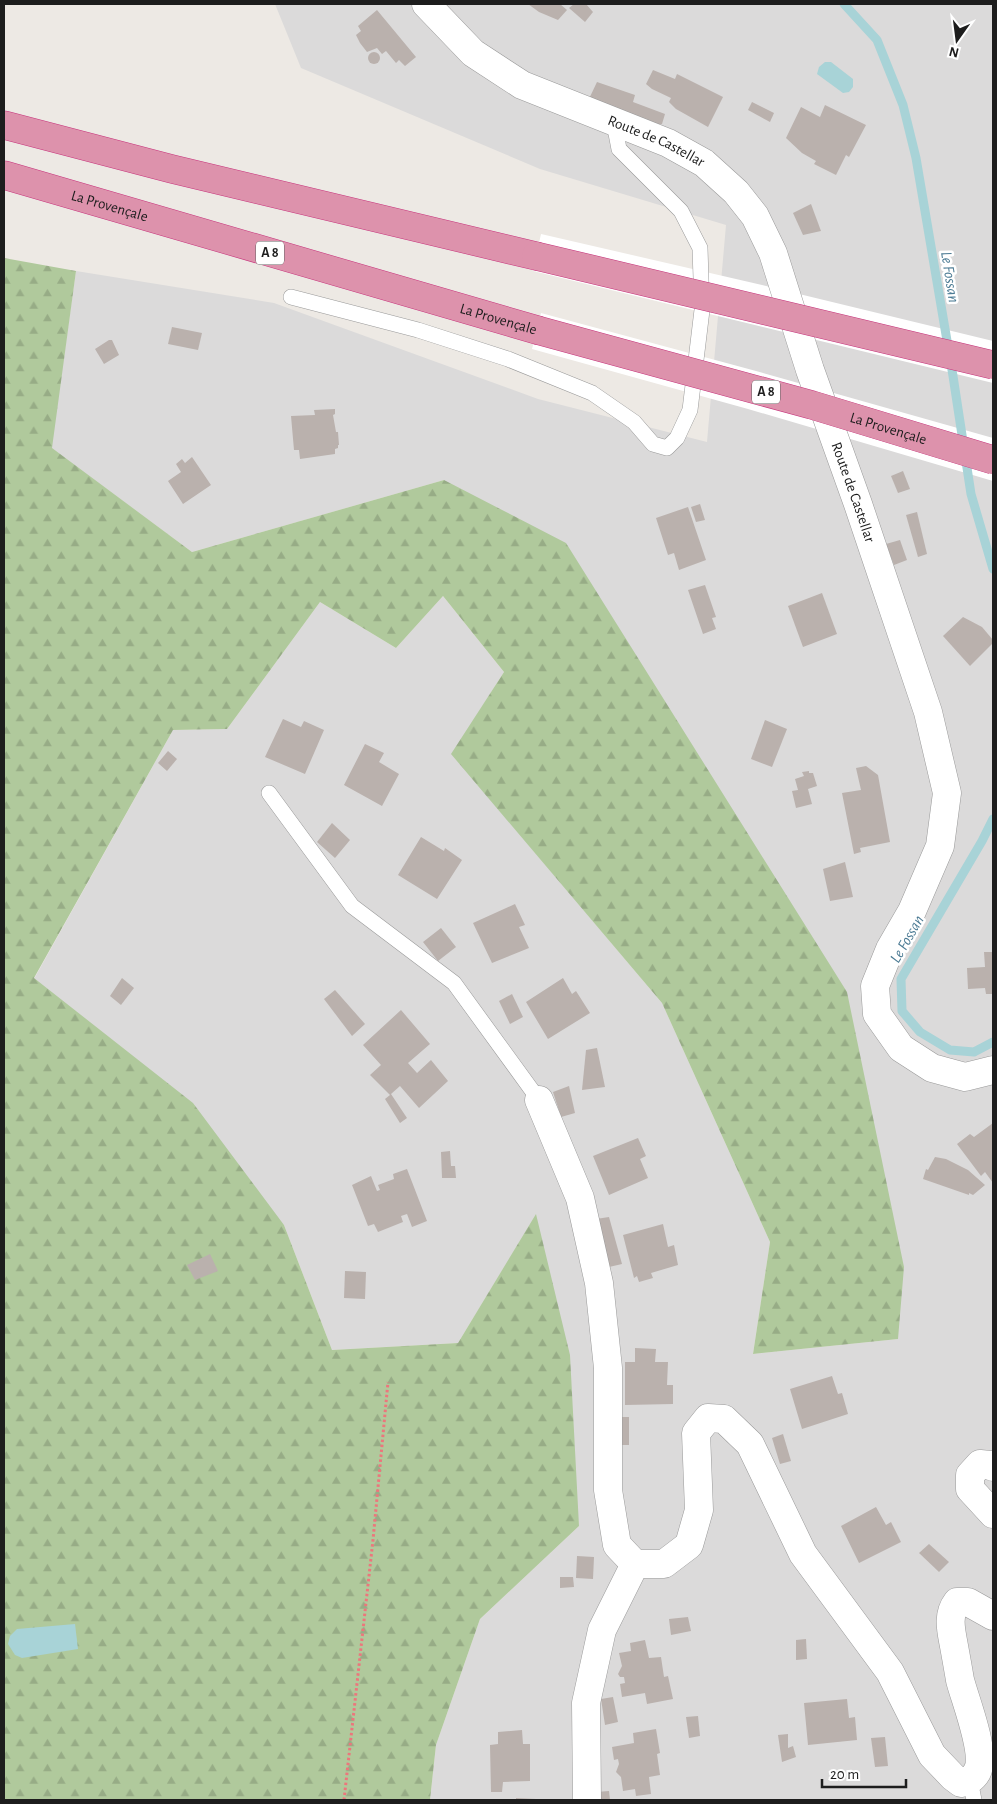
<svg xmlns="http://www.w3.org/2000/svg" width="997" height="1804" viewBox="0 0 997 1804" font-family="'Alegreya Sans',sans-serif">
<defs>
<pattern id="forest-firs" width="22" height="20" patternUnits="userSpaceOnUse" patternTransform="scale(1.25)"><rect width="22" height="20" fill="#b0c99c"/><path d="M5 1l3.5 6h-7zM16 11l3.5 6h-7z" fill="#97ac86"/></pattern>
</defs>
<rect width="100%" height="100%" fill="#ede9e4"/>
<path fill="#dbdada" d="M275,4H993V1800H430L436,1745L480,1619L579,1526L536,1215L458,1343L332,1350L284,1225L34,979L173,730L227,729L320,602L396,648L443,596L504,672L452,754L662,1003L770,1242L753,1354L898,1339L444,480L192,552L51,448L76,271L274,303L538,399L707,442L726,225L540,169L301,68Z"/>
<path fill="url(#forest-firs)" d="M4,258L76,271L52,448L192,552L444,480L566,543L847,992L904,1267L898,1339L753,1354L770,1242L662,1003L451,754L504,672L443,596L396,648L320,602L227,729L173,730L34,978L193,1103L284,1225L332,1350L458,1343L536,1214L570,1355L579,1526L480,1619L436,1745L430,1800H4Z"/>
<g fill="#a8d3d7">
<path d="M825,62H831L853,79V87L849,92L843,93L817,74L819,67Z"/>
<path d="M75,1624L78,1649L22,1658L15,1655L8,1644L10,1636L17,1629Z"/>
</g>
<g fill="#fff">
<path d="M541,234L762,285L993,341V383L533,271Z"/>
<path d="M541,313L756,371L993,438V481L748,409L532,349Z"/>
</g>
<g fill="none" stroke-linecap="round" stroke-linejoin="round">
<g stroke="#a8d3d7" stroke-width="9">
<path d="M844,4L877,40L903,105L916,158L953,376L971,494L993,569"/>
<path d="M993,819L982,841L901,979L902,1011L920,1032L950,1050L974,1052L993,1042"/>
</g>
</g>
<g fill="#bab1ad">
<path d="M528,4H560L567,10L558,20L539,12Z"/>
<path d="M574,4H586L593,12L585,22L569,8Z"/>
<path d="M377,10L416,57L405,66L399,60L396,63L386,51L382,54L377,48L367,52L360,43L356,35L361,31L358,26Z"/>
<circle cx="374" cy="58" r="6"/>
<path d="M653,70L675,79L677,74L723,97L708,127L676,109L669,102L671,98L652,89L646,84Z"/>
<path d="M597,82L635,95L633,102L665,114L662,124H652L588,101Z"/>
<path d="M752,102L774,113L770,122L748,110Z"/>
<path d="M825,105L866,125L849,157L846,155L836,175L814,164L816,161L802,153L786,138L801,107L820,117Z"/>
<path d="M811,204L821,231L803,235L793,213Z"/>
<path d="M172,327L202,333L198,350L168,344Z"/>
<path d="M109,340H112L119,355L104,364L95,349Z"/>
<path d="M335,409V414L333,415L336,432H338L339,445H338V448L335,449V454L300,459L299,450H294L291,416L315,415L314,410Z"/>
<path d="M192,457L211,485L183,504L168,481L181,472L176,464L182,459L185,463Z"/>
<path d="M903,471L910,489L898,493L891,476Z"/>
<path d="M700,504L705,520L696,522L691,507Z"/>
<path d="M688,507L706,560L679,570L674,553L668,555L656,518Z"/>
<path d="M917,512L927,554L918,557L906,515Z"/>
<path d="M900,540L907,560L894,565L886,544Z"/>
<path d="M705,585L716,617L712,618L716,629L703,634L688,590Z"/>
<path d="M822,593L837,634L803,647L788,606Z"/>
<path d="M963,617L982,627L993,640V643L970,666L943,636Z"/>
<path d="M283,719L301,727L304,721L324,730L305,774L265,757Z"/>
<path d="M765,720L787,729L772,767L751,759Z"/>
<path d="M365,744L384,753L379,762L399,774L382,806L344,785Z"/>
<path d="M168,751L177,759L167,771L158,763Z"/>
<path d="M866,766L878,775L890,842L860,848L861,852L854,854L842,793L861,790L856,768Z"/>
<path d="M809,771V773H813L817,786L808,789L812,804L796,808L792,791L798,790L795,779L804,776L802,772Z"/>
<path d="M332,823L350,840L335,858L317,842Z"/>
<path d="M421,837L444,851L445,848L462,860L437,899L398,875Z"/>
<path d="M845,862L853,897L830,901L823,869Z"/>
<path d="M515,904L525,925L519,927L529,948L492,963L473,923Z"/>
<path d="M441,928L456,947L438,961L423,942Z"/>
<path d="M984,952H993V994H986L985,988L968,989L967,968L985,967Z"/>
<path d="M122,978L134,988L121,1005L110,996Z"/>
<path d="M563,978L572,994L576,991L590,1013L548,1039L526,1002Z"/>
<path d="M335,990L365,1024L352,1036L324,999Z"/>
<path d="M512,994L523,1017L510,1024L499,1001Z"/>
<path d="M401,1010L430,1044L408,1063L417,1073L431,1060L448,1081L419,1108L400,1086L391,1094L407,1118L400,1123L385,1099L390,1095L370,1075L381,1065L363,1045Z"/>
<path d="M597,1048L605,1087L582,1090L586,1050Z"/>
<path d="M569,1086L575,1113L561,1117L553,1092Z"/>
<path d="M993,1123V1183L985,1172L981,1176L957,1144L970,1134L974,1137Z"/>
<path d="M638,1138L646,1156L640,1159L648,1178L609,1195L593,1156Z"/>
<path d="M450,1151L451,1166H455L456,1178H442L441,1152Z"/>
<path d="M935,1157L946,1159L968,1170L985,1185L973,1195L969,1193V1195L923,1179L926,1169L928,1170Z"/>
<path d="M407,1169L427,1221L412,1227L407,1214L401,1216L403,1222L378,1232L374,1224L368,1226L352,1185L371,1176L377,1191L380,1190L378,1185L394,1179L393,1174Z"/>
<path d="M609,1217L622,1264L609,1267L596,1219Z"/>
<path d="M663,1224L668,1247L674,1245L678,1265L651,1273L653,1278L639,1282L637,1276L634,1278L623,1235Z"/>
<path d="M210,1254L218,1271L195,1280L187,1265Z"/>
<path d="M345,1271L366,1272L365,1299L344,1298Z"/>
<path d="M635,1348L656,1349L655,1362H668L667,1385H673V1404L625,1405V1362H635Z"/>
<path d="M832,1376L838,1394L842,1393L848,1414L802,1429L790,1389Z"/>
<rect x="616" y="1417" width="13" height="28"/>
<path d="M783,1434L791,1461L780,1464L772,1438Z"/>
<path d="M876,1507L886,1525L891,1522L901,1542L859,1563L841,1526Z"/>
<path d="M929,1544L949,1562L939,1572L919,1553Z"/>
<path d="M577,1556L594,1557L593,1579L576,1578Z"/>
<path d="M560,1577H573L574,1587L560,1588Z"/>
<path d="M688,1617L691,1631L671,1635L669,1619Z"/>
<path d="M806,1639L807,1659L796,1660V1640Z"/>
<path d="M645,1640L649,1658L661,1657L664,1677L668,1676L673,1699L647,1704L645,1693L622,1697L620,1684L625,1683L624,1677H620L618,1674L622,1666L619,1653L631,1651L630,1643Z"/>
<path d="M613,1697L618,1722L605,1725L601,1699Z"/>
<path d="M847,1699L849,1718L855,1717L857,1740L808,1745L804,1703Z"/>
<path d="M698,1716L700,1736L689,1738L686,1717Z"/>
<path d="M656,1729L660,1753L657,1754L660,1775L649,1777L651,1794L636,1796L635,1789L623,1791L621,1777L616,1772L619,1764L618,1759L614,1760L612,1747L634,1743L633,1733Z"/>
<path d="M522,1730L523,1744H530V1781L503,1782L502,1792H491L490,1745L498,1744V1732Z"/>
<path d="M788,1734V1748L793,1746L796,1757L782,1762L778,1735Z"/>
<path d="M885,1737L888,1766L875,1767L871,1738Z"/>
<path d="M609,1791L610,1800H597L596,1792Z"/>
<path d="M516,1798L536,1799V1800H516Z"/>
</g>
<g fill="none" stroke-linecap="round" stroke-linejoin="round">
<defs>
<g id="service">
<path d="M291,297L418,330L508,359L592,393L634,422L653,444L667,448L677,438L690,410L702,310L700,248L681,211L619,149L614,123"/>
<path d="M269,793L352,906L454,983L539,1100"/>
<path d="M970,1780L974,1800"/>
</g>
<g id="minor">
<path d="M539,1100L580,1198L599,1283L608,1368V1490L617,1545L635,1564H664L689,1545L699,1510L696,1433L708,1418L724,1419L750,1444L803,1554L890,1672L932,1755L953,1777L961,1783C968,1781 973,1779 977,1772C987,1754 965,1700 960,1680C958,1668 956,1657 954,1646C951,1630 947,1615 957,1602H968L993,1616"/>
<path d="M993,1467L990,1465L980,1464L970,1475V1489L993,1514"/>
<path d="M587,1800L586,1703L602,1630L635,1564"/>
</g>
<g id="tertiary">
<path id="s1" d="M426,4L473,53L522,85L668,143L704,163L736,192L755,216L773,253L810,370L858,504L928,712L947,793L940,846L912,911L890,949L875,986L877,1014L901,1048L932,1068L965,1077L993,1070"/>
</g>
<g id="motorway">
<path d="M4,125L172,169L536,256"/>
<path id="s2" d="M4,175L537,330"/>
</g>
</defs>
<use href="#service" stroke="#9a9a9a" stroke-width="16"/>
<use href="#minor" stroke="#9a9a9a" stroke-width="29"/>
<use href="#tertiary" stroke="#9a9a9a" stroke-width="29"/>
<use href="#motorway" stroke="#c7357d" stroke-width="29"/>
<path stroke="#ec767c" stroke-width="3" stroke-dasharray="2.5 2.5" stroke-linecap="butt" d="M344,1800L373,1540L388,1382"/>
<use href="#service" stroke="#fff" stroke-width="15"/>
<use href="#minor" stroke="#fff" stroke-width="28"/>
<use href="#tertiary" stroke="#fff" stroke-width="28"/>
<use href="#motorway" stroke="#dd92ac" stroke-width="28"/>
<defs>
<g id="motorway-bridge">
<path d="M536,256L993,365"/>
<path id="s3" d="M537,330L812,405L993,460"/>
</g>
</defs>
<use href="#motorway-bridge" stroke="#c7357d" stroke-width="29" stroke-linecap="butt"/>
<use href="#motorway-bridge" stroke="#dd92ac" stroke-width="28"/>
</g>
<g text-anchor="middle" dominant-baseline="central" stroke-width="5" stroke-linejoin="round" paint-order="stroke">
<g fill="#fff" stroke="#616161" stroke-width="1">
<rect x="256" y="241.5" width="28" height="23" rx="4"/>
<rect x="752" y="380.5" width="28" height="23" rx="4"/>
</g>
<g font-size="14" font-weight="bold" fill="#1d1d1d">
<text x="270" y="253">A 8</text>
<text x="766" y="392">A 8</text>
</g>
<g font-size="15" fill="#1d1d1d" stroke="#fff">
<text stroke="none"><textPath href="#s1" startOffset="272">Route de Castellar</textPath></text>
<text stroke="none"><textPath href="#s2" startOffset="110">La Provençale</textPath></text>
<text stroke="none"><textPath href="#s2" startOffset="515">La Provençale</textPath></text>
<text stroke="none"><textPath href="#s3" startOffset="365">La Provençale</textPath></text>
<text stroke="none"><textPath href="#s1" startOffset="692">Route de Castellar</textPath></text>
</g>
<g font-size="16" font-style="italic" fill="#4c7b94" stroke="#fff">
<text transform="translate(950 277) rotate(81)">Le Fossan</text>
<text transform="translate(907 939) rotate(-60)">Le Fossan</text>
</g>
</g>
<rect width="997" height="1804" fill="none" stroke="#1d1d1d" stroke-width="10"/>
<g transform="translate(957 40) rotate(194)" stroke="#ffffff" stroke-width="4" paint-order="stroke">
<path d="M0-4L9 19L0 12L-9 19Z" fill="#1d1d1d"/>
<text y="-8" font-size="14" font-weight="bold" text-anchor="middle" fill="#1d1d1d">N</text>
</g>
<path d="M822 1779v8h84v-8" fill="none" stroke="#1d1d1d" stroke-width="2.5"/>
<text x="830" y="1779" font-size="15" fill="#1d1d1d" stroke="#ffffff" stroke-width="4" paint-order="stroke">20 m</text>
</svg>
